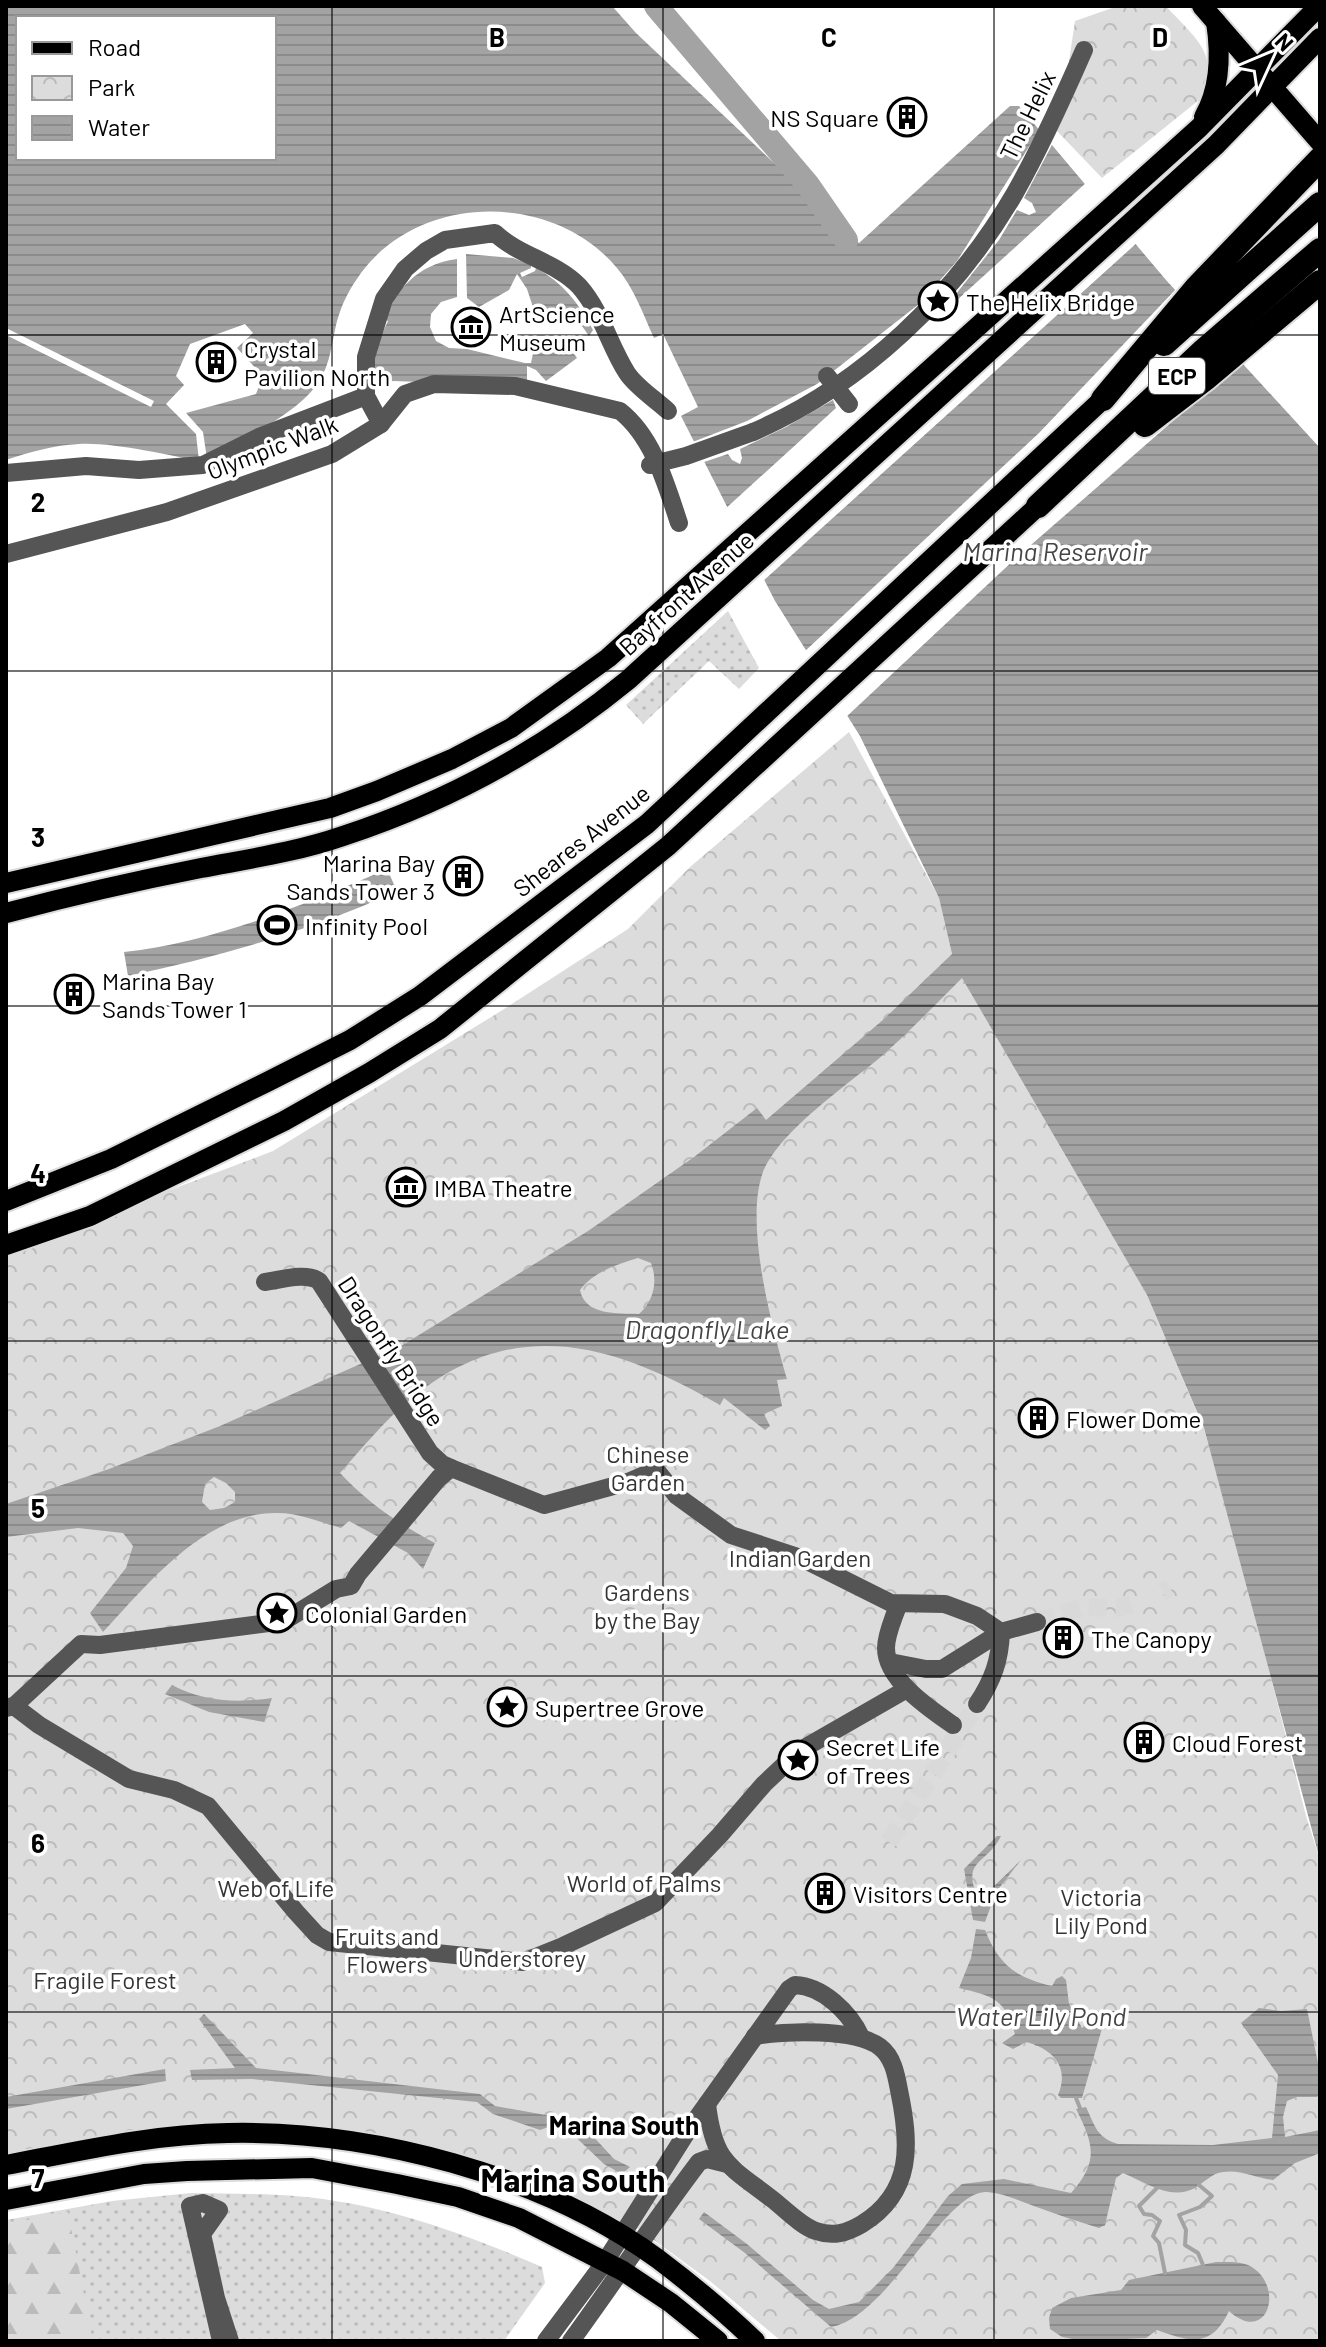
<svg xmlns="http://www.w3.org/2000/svg" width="1326" height="2347" viewBox="0 0 1326 2347" font-family="Barlow,sans-serif">
<defs>
<pattern id="grass-dots" width="8" height="8" patternUnits="userSpaceOnUse" patternTransform="scale(2)"><rect width="8" height="8" fill="#dcdcdc"/><path d="M2 2h.1M6 6h.1" fill="none" stroke="#bbb" stroke-width="1.8" stroke-linecap="round"/></pattern>
<pattern id="forest-firs" width="22" height="20" patternUnits="userSpaceOnUse" patternTransform="scale(2)"><rect width="22" height="20" fill="#dcdcdc"/><path d="M5 1l3.5 6h-7zM16 11l3.5 6h-7z" fill="#bbb"/></pattern>
<pattern id="park-crowns" width="20" height="18" patternUnits="userSpaceOnUse" patternTransform="scale(2)"><rect width="20" height="18" fill="#dcdcdc"/><path d="M2 6a3 3 0 1 1 6 0M12 15a3 3 0 1 1 6 0" fill="none" stroke="#bbb"/></pattern>
<pattern id="water-rules" width="6" height="5" patternUnits="userSpaceOnUse" patternTransform="scale(2)"><rect width="6" height="5" fill="#a3a3a3"/><path d="M0 2.5h6" fill="none" stroke="#8b8b8b"/></pattern>
</defs>
<rect width="100%" height="100%" fill="#fff"/>
<g fill="url(#grass-dots)">
<path d="M728,611L759,668L739,689L709,661L643,724L626,705Z"/>
<path d="M191,2193C225,2194 261,2193 295,2196C382,2203 463,2233 542,2267L545,2283L504,2341H6V2220L112,2201Z"/>
</g>
<path fill="url(#forest-firs)" d="M68,2212L93,2341H6V2224Z"/>
<g fill="url(#park-crowns)">
<path d="M1118,6H1166C1196,40 1222,53 1199,100L1102,178L1055,129L1064,95L1075,21Z"/>
<path d="M849,732L939,898L952,954L1147,1295L1204,1429L1240,1555L1306,1816L1320,1860V2341H781L710,2281L640,2230L544,2186L432,2147L317,2128L196,2126L62,2144L6,2155V1252L273,1151L501,1011L628,929L690,867Z"/>
</g>
<g fill="url(#water-rules)" fill-rule="evenodd">
<path d="M6,6H612L636,33L859,243L1010,106H1019L1166,280L1320,448V1860L1204,1428L1147,1295L962,978C936,1004 910,1031 883,1055C849,1084 776,1133 762,1175C745,1227 772,1327 787,1379L777,1380L782,1406L764,1414L770,1426L765,1430L724,1398L720,1405C612,1342 511,1313 407,1402C383,1423 361,1449 340,1473C368,1503 399,1524 435,1543L423,1569L408,1553L349,1521L341,1528C320,1522 297,1512 275,1513C204,1513 147,1585 103,1632L90,1613L126,1568L133,1546L123,1533L78,1528L6,1537V1504L109,1469L220,1426L401,1346L588,1231L694,1157L757,1108L766,1120L884,1019L952,954L939,898L860,736L775,601L681,416L698,407L663,334L654,338C643,314 634,288 617,268C554,192 421,192 361,273C350,288 342,303 337,321C330,349 331,371 309,394C284,420 235,444 202,462C168,455 113,442 79,444C54,445 30,452 6,460ZM18,18H274V158H18ZM638,1258L651,1263C658,1281 654,1301 639,1314C618,1313 585,1316 580,1290C593,1272 618,1264 638,1258ZM214,1477L226,1483L235,1492V1502L224,1508L210,1510L202,1502L205,1484Z"/>
<path d="M466,254L513,258L531,265V268L520,273L522,277L535,271L536,268C563,283 578,302 593,330L589,336L577,319L567,312L565,317L534,310L527,289L517,274L509,290L479,307L467,298Z"/>
<path d="M457,259V297L441,302L431,314L430,327L436,341L449,348L467,349L525,363H531L535,344C553,341 567,341 577,358L546,381L536,370L527,366V386L393,381L370,391L368,364L388,321L384,319L376,323C400,290 414,265 457,259Z"/>
<path d="M387,869L397,891C310,931 221,956 128,976L124,952C214,942 304,905 387,869Z"/>
<path d="M172,1685C204,1702 237,1703 272,1698L264,1722L209,1712L165,1694Z"/>
<path d="M997,1836H1001C986,1866 959,1859 980,1902L984,1903L993,1887L1021,1860L996,1892L985,1922L973,1920L964,1869Z"/>
<path d="M976,1929L985,1930C999,1965 1015,1977 1052,1986L1056,1979L1062,1976L1066,1980L1069,2004L1082,2028L1101,2016L1105,2018L1082,2098H1061L1058,2095C1070,2067 1053,2049 1026,2042L1013,2049L1002,2043L1015,2034C1005,1998 992,1996 959,1988L971,1958Z"/>
<path d="M1259,2008L1281,2011L1307,2009L1320,2073V2094L1317,2097H1297L1287,2101L1283,2117L1285,2137L1320,2130V2153L1295,2163L1273,2180C1256,2178 1240,2169 1223,2172C1212,2173 1205,2182 1195,2188C1170,2201 1147,2183 1123,2173L1116,2178L1105,2225L1099,2228C1077,2221 1055,2214 1034,2206C1019,2201 1003,2193 987,2192C946,2189 887,2318 831,2327L745,2253L699,2219L704,2212L747,2244L813,2300L829,2309L859,2302L893,2268L948,2196L962,2184L1004,2179L1071,2193C1100,2161 1093,2143 1076,2109L1086,2107C1095,2126 1097,2138 1118,2144L1213,2145L1272,2138L1278,2075L1241,2023Z"/>
<path d="M204,2014L256,2068L480,2094L495,2106L579,2121L614,2159L630,2167L622,2174L604,2164L565,2127L554,2125L540,2130L493,2114L477,2102L252,2079L192,2080L190,2070L235,2068L199,2019Z"/>
<path d="M165,2069L166,2081L6,2109V2097Z"/>
<path d="M1216,2262C1225,2262 1239,2261 1248,2265C1286,2283 1269,2347 1229,2311C1212,2347 1192,2343 1157,2330L1146,2338L1083,2341L1062,2337L1050,2329L1049,2318L1052,2308L1071,2298L1121,2290L1129,2280Z"/>
</g>
<g fill="#fff">
<path d="M1042,126L1054,141L1024,198L1032,203L1036,212L1029,215L1017,210L999,240L952,299L955,302L1088,181L1139,241L761,583L724,510L836,408L833,400L786,427L740,449L742,458L740,464L732,460L728,454L701,463L690,443L747,421L817,384L919,304L957,261Z"/>
<path d="M1178,287L1244,359L1016,558L844,719L803,653L1039,433Z"/>
<path d="M245,324L253,333L237,348L263,376L256,394L186,413L203,432L207,459L199,461L196,434L166,404L184,385L176,376L190,344Z"/>
<path d="M6,328L154,401L151,407L6,335Z"/>
</g>
<g fill="none" stroke-linecap="round" stroke-linejoin="round">
<g stroke="#a3a3a3" stroke-width="4">
<path d="M1076,2098L1080,2108"/>
<path d="M1199,2185L1212,2196L1200,2207L1179,2215L1186,2230L1185,2245L1198,2253L1203,2265"/>
<path d="M1157,2188L1139,2206L1144,2214L1152,2215L1160,2221L1153,2236L1159,2243L1165,2273"/>
</g>
<path stroke="#a3a3a3" stroke-width="24" d="M656,6L808,185L846,240"/>
<g stroke="#d9d9d9" stroke-width="18" stroke-dasharray="18 9" stroke-linecap="butt">
<path d="M1162,1592L1170,1588"/>
<path d="M1037,1622L1084,1607L1118,1608L1131,1604"/>
<path d="M889,1842L977,1704"/>
</g>
<defs>
<g id="major">
<path d="M1202,6L1320,142"/>
<path d="M1204,117C1220,89 1221,54 1216,22"/>
<path d="M6,883L330,808L377,791L452,759L511,728L608,658L1119,200L1199,128L1319,6"/>
<path d="M6,913C70,896 135,881 201,868C248,859 297,852 343,836C446,802 544,749 628,680L1216,145L1320,38"/>
<path d="M6,1201L111,1159L269,1081L350,1040L420,996L647,824L1103,399"/>
<path d="M6,1245L90,1216L284,1121L369,1073L440,1029L668,846L1038,506"/>
<path d="M6,2165C79,2151 153,2134 228,2133C370,2130 542,2174 658,2259C691,2284 725,2312 755,2341"/>
<path d="M6,2200L144,2174L187,2171L312,2168L397,2184L458,2197L519,2218L623,2271L671,2303L718,2341"/>
</g>
<g id="highway">
<path d="M1164,344L1320,204"/>
<path d="M1103,399L1197,287L1320,159"/>
<path d="M1145,425L1205,379L1320,282"/>
<path d="M1038,506L1204,350L1320,250"/>
</g>
</defs>
<use href="#major" stroke="#dbdbdb" stroke-width="24"/>
<use href="#highway" stroke="#dbdbdb" stroke-width="28"/>
<g stroke="#555" stroke-width="18">
<path d="M827,376L849,404"/>
<path d="M381,424L366,396V357L384,299L405,269L426,251L445,240L495,233C519,256 556,262 579,286C602,312 609,345 627,373C636,387 655,399 668,411"/>
<path d="M753,432C862,385 955,296 1015,193C1041,147 1063,98 1084,50"/>
<path d="M6,473L86,466L139,470L203,465L259,437L366,396"/>
<path d="M6,554L167,512L332,454L381,424L405,394L434,384L515,386L620,411C653,437 666,484 679,523"/>
<path d="M265,1282C281,1280 305,1272 319,1281L430,1453L442,1464L451,1468"/>
<path d="M898,1605C894,1618 886,1634 886,1648C886,1680 930,1709 953,1725"/>
<path d="M890,1662L926,1669H942L1001,1632L1037,1622"/>
<path d="M977,1704C993,1680 1000,1660 1001,1632"/>
<path d="M14,1706L39,1725L129,1779L174,1790L208,1806L296,1912L317,1935L329,1942L523,1962L563,1946L655,1903L720,1835L764,1784L799,1751L907,1689"/>
<path d="M6,1708L14,1706L81,1644L100,1645L284,1621L336,1589L351,1586L358,1574L439,1478L451,1468L544,1505L628,1482L656,1470L677,1496L731,1535L801,1558L891,1603L945,1604L977,1616L1001,1632"/>
<path d="M707,2104C714,2163 728,2165 772,2199C785,2209 801,2226 816,2231C833,2237 847,2233 862,2224C914,2192 910,2143 899,2090C896,2074 893,2057 880,2047C855,2028 785,2031 755,2036"/>
<path d="M221,2341L190,2206L203,2203L219,2210L202,2234L216,2298L230,2341"/>
<path d="M546,2341L605,2262L687,2132L789,1989L795,1985C823,1986 850,2013 861,2037"/>
<path d="M571,2341C614,2282 655,2220 699,2162L707,2159L727,2164"/>
</g>
<use href="#major" stroke="#000" stroke-width="20"/>
<use href="#highway" stroke="#000" stroke-width="24"/>
<path stroke="#555" stroke-width="18" d="M650,465L686,456L753,432"/>
</g>
<path fill="none" stroke="#000" stroke-width="2" stroke-opacity="0.55" d="M332,6V2341M663,6V2341M994,6V2341M6,335H1320M6,671H1320M6,1006H1320M6,1341H1320M6,1676H1320M6,2012H1320"/>
<defs>
<symbol id="building-ring" viewBox="-11 -11 22 22"><circle r="9.5" fill="#fff" stroke="#000" stroke-width="1.5"/><path d="M-4-6H4V6H1V3H-1V6H-4ZM-2.5-4.3h1.7v1.8h-1.7ZM.8-4.3h1.7v1.8H.8ZM-2.5-1h1.7V.8h-1.7ZM.8-1h1.7V.8H.8Z" fill="#000"/></symbol>
<symbol id="sight-ring" viewBox="-11 -11 22 22"><circle r="9.5" fill="#fff" stroke="#000" stroke-width="1.5"/><path d="M0-6L1.8-2.2L6-1.7L2.9 1.2L3.7 5.4L0 3.3L-3.7 5.4L-2.9 1.2L-6-1.7L-1.8-2.2Z" fill="#000"/></symbol>
<symbol id="museum-ring" viewBox="-11 -11 22 22"><circle r="9.5" fill="#fff" stroke="#000" stroke-width="1.5"/><path d="M0-6L6-3V-2H-6V-3ZM-5-1h2V3h-2ZM-1-1h2V3h-2ZM3-1h2V3H3ZM-6 4H6V6H-6Z" fill="#000"/></symbol>
<symbol id="stadium-ring" viewBox="-11 -11 22 22"><circle r="9.5" fill="#fff" stroke="#000" stroke-width="1.5"/><path d="M0-5a6.5 5 0 1 0 0 10a6.5 5 0 1 0 0-10ZM-3.5-1.8h7v3.6h-7Z" fill="#000"/></symbol>
</defs>
<g fill-rule="evenodd">
<use href="#building-ring" x="885" y="95" width="44" height="44"/>
<use href="#sight-ring" x="916" y="279" width="44" height="44"/>
<use href="#museum-ring" x="449" y="305" width="44" height="44"/>
<use href="#building-ring" x="194" y="340" width="44" height="44"/>
<use href="#building-ring" x="441" y="854" width="44" height="44"/>
<use href="#stadium-ring" x="255" y="903" width="44" height="44"/>
<use href="#building-ring" x="52" y="972" width="44" height="44"/>
<use href="#museum-ring" x="384" y="1165" width="44" height="44"/>
<use href="#building-ring" x="1016" y="1396" width="44" height="44"/>
<use href="#sight-ring" x="255" y="1591" width="44" height="44"/>
<use href="#building-ring" x="1041" y="1616" width="44" height="44"/>
<use href="#sight-ring" x="485" y="1685" width="44" height="44"/>
<use href="#building-ring" x="1122" y="1720" width="44" height="44"/>
<use href="#sight-ring" x="776" y="1738" width="44" height="44"/>
<use href="#building-ring" x="803" y="1871" width="44" height="44"/>
</g>
<g text-anchor="middle" dominant-baseline="central" stroke-width="7" stroke-linejoin="round" paint-order="stroke">
<rect fill="#fff" stroke="#4c4c4c" stroke-width="2" x="1149" y="358" width="56" height="36" rx="6"/>
<g font-size="22" font-weight="bold" fill="#000">
<text x="1177" y="376">ECP</text>
</g>
<g font-size="24" fill="#000" stroke="#fff">
<text transform="translate(1027 115) rotate(-64)">The Helix</text>
<text transform="translate(272 447) rotate(-21)">Olympic Walk</text>
<text transform="translate(686 593) rotate(-42)">Bayfront Avenue</text>
<text transform="translate(581 840) rotate(-38)">Sheares Avenue</text>
<text transform="translate(392 1351) rotate(57)">Dragonfly Bridge</text>
</g>
<g font-size="24" fill="#000" stroke="#fff" text-anchor="start">
<text x="879" y="117" text-anchor="end">NS Square</text>
<text x="966" y="301">The Helix Bridge</text>
<text x="499" y="313">ArtScience<tspan x="499" dy="28">Museum</tspan></text>
<text x="244" y="348">Crystal<tspan x="244" dy="28">Pavilion North</tspan></text>
<text x="435" y="862" text-anchor="end">Marina Bay<tspan x="435" dy="28">Sands Tower 3</tspan></text>
<text x="305" y="925">Infinity Pool</text>
<text x="102" y="980">Marina Bay<tspan x="102" dy="28">Sands Tower 1</tspan></text>
<text x="434" y="1187">IMBA Theatre</text>
<text x="1066" y="1418">Flower Dome</text>
<text x="305" y="1613">Colonial Garden</text>
<text x="1091" y="1638">The Canopy</text>
<text x="535" y="1707">Supertree Grove</text>
<text x="1172" y="1742">Cloud Forest</text>
<text x="826" y="1746">Secret Life<tspan x="826" dy="28">of Trees</tspan></text>
<text x="853" y="1893">Visitors Centre</text>
</g>
<g font-size="24" fill="#333" stroke="#fff">
<text x="648" y="1453">Chinese<tspan x="648" dy="28">Garden</tspan></text>
<text x="800" y="1557">Indian Garden</text>
<text x="647" y="1591">Gardens<tspan x="647" dy="28">by the Bay</tspan></text>
<text x="644" y="1882">World of Palms</text>
<text x="276" y="1887">Web of Life</text>
<text x="1101" y="1896">Victoria<tspan x="1101" dy="28">Lily Pond</tspan></text>
<text x="387" y="1935">Fruits and<tspan x="387" dy="28">Flowers</tspan></text>
<text x="522" y="1957">Understorey</text>
<text x="105" y="1979">Fragile Forest</text>
</g>
<g font-size="26" font-style="italic" fill="#444" stroke="#fff">
<text x="1055" y="550">Marina Reservoir</text>
<text x="707" y="1328">Dragonfly Lake</text>
<text x="1041" y="2015">Water Lily Pond</text>
</g>
<g font-size="26" font-weight="bold" fill="#000" stroke="#fff">
<text x="624" y="2124">Marina South</text>
</g>
<g font-size="32" font-weight="bold" fill="#000" stroke="#fff">
<text x="573" y="2179">Marina South</text>
</g>
</g>
<g font-size="26" text-anchor="middle" font-weight="bold" fill="#000" stroke="#fff" stroke-width="7" stroke-linejoin="round" paint-order="stroke">
<text x="497" y="47">B</text>
<text x="829" y="47">C</text>
<text x="1160" y="47">D</text>
<text x="38" y="512">2</text>
<text x="38" y="847">3</text>
<text x="38" y="1183">4</text>
<text x="38" y="1518">5</text>
<text x="38" y="1853">6</text>
<text x="38" y="2188">7</text>
</g>
<rect width="1326" height="2347" fill="none" stroke="#000000" stroke-width="16"/>
<rect x="16" y="16" width="260" height="144" fill="#ffffff" stroke="#999999" stroke-width="2"/>
<rect x="32" y="42" width="40" height="12" fill="#000000" stroke="#999999" stroke-width="2"/>
<text x="88" y="56" font-size="24" fill="#000000">Road</text>
<rect x="32" y="76" width="40" height="24" fill="url(#park-crowns)" stroke="#999999" stroke-width="2"/>
<text x="88" y="96" font-size="24" fill="#000000">Park</text>
<rect x="32" y="116" width="40" height="24" fill="url(#water-rules)" stroke="#999999" stroke-width="2"/>
<text x="88" y="136" font-size="24" fill="#000000">Water</text>
<g transform="translate(1270 56) rotate(46)" stroke="#ffffff" stroke-width="6" paint-order="stroke">
<path d="M0-6L14 30L0 20L-14 30Z" fill="#000000"/>
<text y="-12" font-size="22" font-weight="bold" text-anchor="middle" fill="#000000">N</text>
</g>
</svg>
